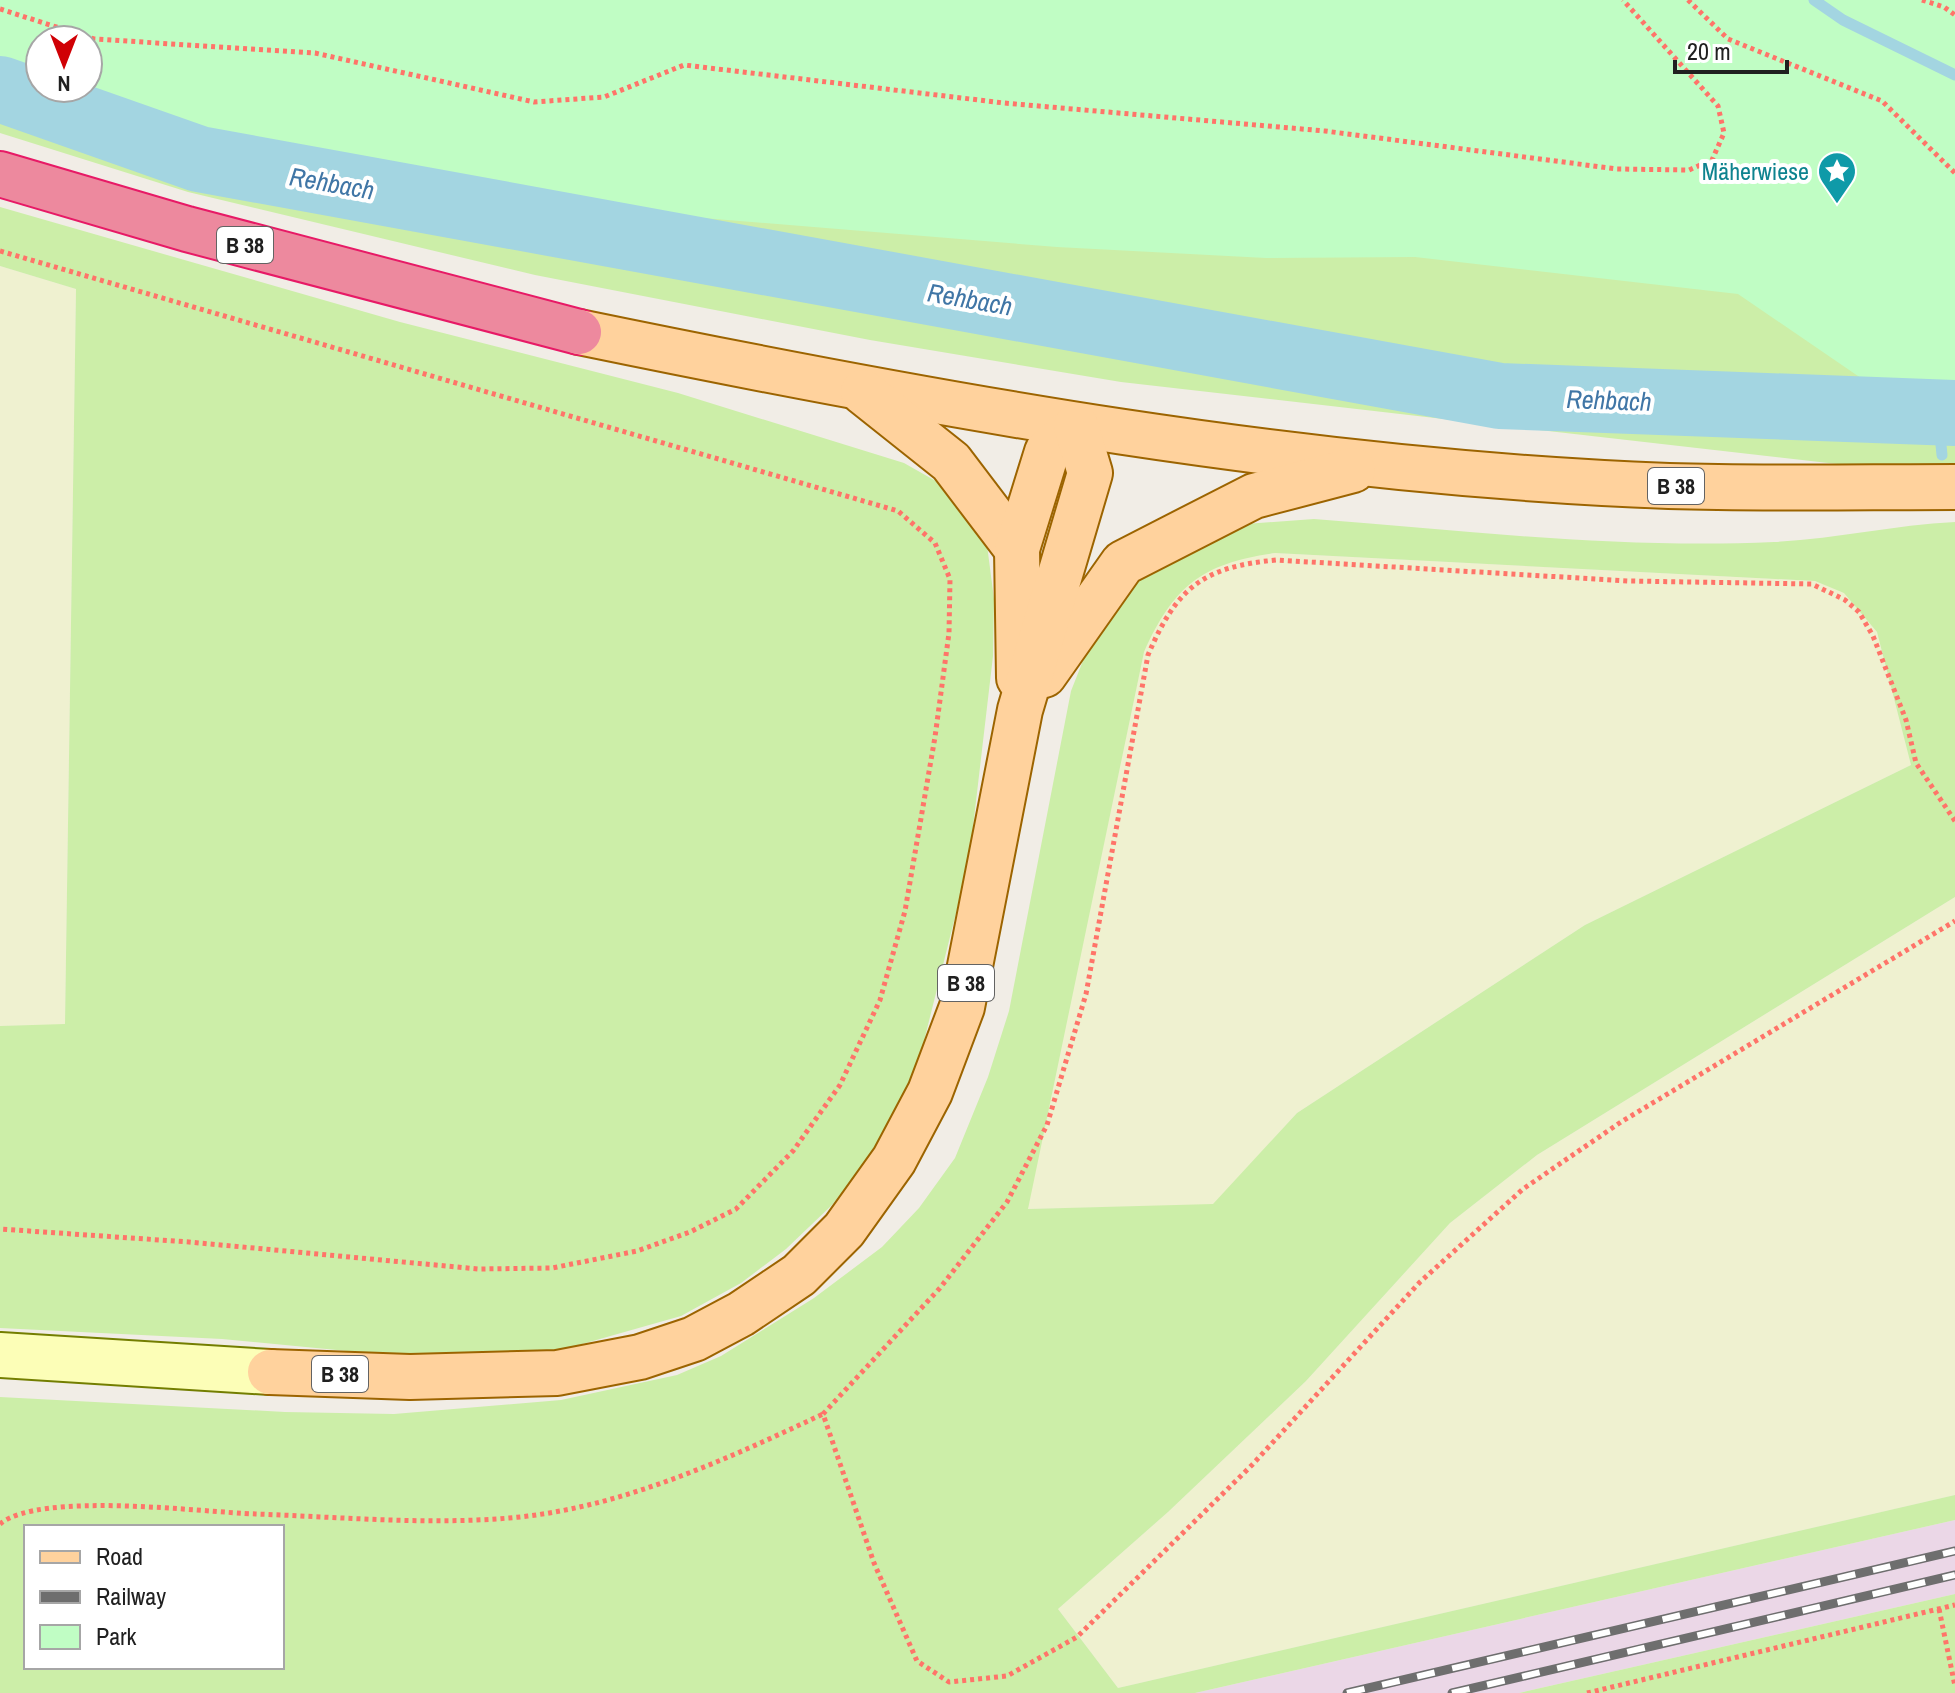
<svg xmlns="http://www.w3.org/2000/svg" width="1955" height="1693" viewBox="0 0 1955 1693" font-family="'Archivo Narrow',sans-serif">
<rect width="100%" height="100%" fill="#f1ede6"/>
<path fill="#ebd7e7" d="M1955,1520V1594L1519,1693H1195Z"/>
<g fill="#eff1d0">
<path d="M0,266L76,289L65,1025L0,1026Z"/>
<path d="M1275,553L1815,581L1844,592L1877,632L1911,765L1585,925L1297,1113L1213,1205L1027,1209L1144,651L1158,619L1179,591L1204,573L1234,559Z"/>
<path d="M1955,897V1495L1118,1688L1058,1609L1168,1512L1306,1381L1450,1223L1537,1155Z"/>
</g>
<g fill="#cceea8" fill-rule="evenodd">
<path d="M1955,0V467L1872,468L1121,382L870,340L535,275L188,192L0,133V16L40,40V88H88Z"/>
<path d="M0,207L400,322L678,393L904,463L941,484L987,545L994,599L993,656L969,861L920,1057L883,1140L832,1205L786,1249L741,1283L681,1316L554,1352L409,1357L222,1339L0,1328V1026L65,1024L76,289L0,266Z"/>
<path d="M1314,519C1467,531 1621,549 1774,542C1835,539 1894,525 1955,522V897L1537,1155L1450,1223L1306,1381L1168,1512L1058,1609L1118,1688L1955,1495V1520L1195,1693H0V1397L285,1412L394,1414L561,1400L677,1375L721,1356L814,1298L882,1247L919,1208L955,1158L988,1077L1009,1011L1071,691L1088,648L1138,571L1232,525ZM1275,553L1815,581L1844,593L1877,632L1911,765L1585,925L1297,1113L1213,1204L1028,1209L1144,652C1174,585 1203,563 1275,553ZM26,1527H282V1667H26Z"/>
<path d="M1955,1594V1693H1519Z"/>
</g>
<path fill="#c0fdc4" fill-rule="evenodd" d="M0,0H1955V427L1931,426L1738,294L1415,257L1266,258L1057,247L312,186L178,137L0,87ZM40,40H88V88H40Z"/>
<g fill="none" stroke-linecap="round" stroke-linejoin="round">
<g stroke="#a3d5e1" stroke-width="11">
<path d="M1814,0L1843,20L1955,75"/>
<path d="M1938,414L1942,455"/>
</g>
<path stroke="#a3d5e1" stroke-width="66" d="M0,89L199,159L1500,396L1955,413"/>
<defs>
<path id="secondary" d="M0,1355L270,1372"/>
<g id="primary">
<path d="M579,332C938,406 1301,472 1669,486C1764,489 1860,487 1955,487"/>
<path d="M863,392L951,462L1017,549"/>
<path d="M1044,675L1123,563L1254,496L1353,470"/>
<path d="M1019,678L1017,549L1047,452L1076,426"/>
<path d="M270,1372L410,1377L557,1373L640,1357L694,1339L741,1314L799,1275L844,1230L894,1160L930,1092L962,1007L1020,710L1090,473L1076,426"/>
</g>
<path id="highway" d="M0,174L187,229L579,332"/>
</defs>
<use href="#secondary" stroke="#737e00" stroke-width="48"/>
<use href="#primary" stroke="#9c6400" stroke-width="48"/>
<use href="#highway" stroke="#e71a66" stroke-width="48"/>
<g stroke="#ff7469" stroke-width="5" stroke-dasharray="4 4" stroke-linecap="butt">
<path d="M1688,0L1728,39L1882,101L1955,173"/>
<path d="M1922,0L1944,7L1955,15"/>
<path d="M0,9L94,39L315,53L534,102L604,97L684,65L1004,103L1325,131L1617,169L1689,170L1712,160L1724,133L1718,106L1623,0"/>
<path d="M0,251L898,511L935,543L950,579L949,633L935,737L905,911L880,1000L840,1085L793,1151L736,1209L690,1232L637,1251L552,1268L478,1269L189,1242L0,1229"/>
<path d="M1955,821L1916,763L1906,720L1873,636L1859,612L1845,600L1812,584L1629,581L1276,560C1203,567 1177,587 1148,655L1086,994L1047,1125L1007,1202L940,1288L823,1414L874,1563L917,1661L949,1682L1007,1676L1077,1637L1252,1465L1420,1282L1523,1189L1621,1122L1955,921"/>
<path d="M0,1524C40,1491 200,1512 256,1514C340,1517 426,1525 509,1518C619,1509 725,1460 823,1414"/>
<path d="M1939,1609L1955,1686"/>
<path d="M1587,1693L1955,1605"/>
</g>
<use href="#secondary" stroke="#fcfeb7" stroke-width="44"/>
<use href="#primary" stroke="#ffd29d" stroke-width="44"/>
<use href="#highway" stroke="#ed899e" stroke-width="44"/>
<defs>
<g id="rail">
<path d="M1347,1693L1955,1551"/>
<path d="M1452,1693L1955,1575"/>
</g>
</defs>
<use href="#rail" stroke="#6e6e6e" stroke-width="9"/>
<use href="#rail" stroke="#fff" stroke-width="6" stroke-dasharray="18" stroke-linecap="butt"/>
</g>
<defs>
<symbol id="sight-pin" viewBox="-11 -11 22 30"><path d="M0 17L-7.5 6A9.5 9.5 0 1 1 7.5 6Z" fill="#0f9aa8" stroke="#fff"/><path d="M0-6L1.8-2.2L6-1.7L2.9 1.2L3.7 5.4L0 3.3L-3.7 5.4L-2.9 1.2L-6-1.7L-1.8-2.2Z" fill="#fff"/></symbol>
</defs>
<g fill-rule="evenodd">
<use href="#sight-pin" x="1815" y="149" width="44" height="60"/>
</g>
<g text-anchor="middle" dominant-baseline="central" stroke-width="8" stroke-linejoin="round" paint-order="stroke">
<g fill="#fff" stroke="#636363" stroke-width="2">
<rect x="217" y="227" width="56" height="36" rx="6"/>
<rect x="1648" y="468" width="56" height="36" rx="6"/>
<rect x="938" y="965" width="56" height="36" rx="6"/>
<rect x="312" y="1356" width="56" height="36" rx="6"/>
</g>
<g font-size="22" font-weight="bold" fill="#202020">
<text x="245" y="245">B 38</text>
<text x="1676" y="486">B 38</text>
<text x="966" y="983">B 38</text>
<text x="340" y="1374">B 38</text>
</g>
<g font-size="24" fill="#0d838f" stroke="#fff" text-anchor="end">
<text x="1809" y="171">Mäherwiese</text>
</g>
<g font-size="26" font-style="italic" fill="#4076a6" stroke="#fff">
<text transform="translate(332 183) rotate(10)">Rehbach</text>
<text transform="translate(970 299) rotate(10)">Rehbach</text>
<text transform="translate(1609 400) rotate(2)">Rehbach</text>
</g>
</g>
<rect x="24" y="1525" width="260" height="144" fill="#ffffff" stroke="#a6a6a6" stroke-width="2"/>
<rect x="40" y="1551" width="40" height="12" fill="#ffd29d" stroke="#a6a6a6" stroke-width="2"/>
<text x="96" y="1565" font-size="24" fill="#202020">Road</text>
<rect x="40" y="1591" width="40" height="12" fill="#6e6e6e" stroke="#a6a6a6" stroke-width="2"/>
<text x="96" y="1605" font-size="24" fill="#202020">Railway</text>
<rect x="40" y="1625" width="40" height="24" fill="#c0fdc4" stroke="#a6a6a6" stroke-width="2"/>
<text x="96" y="1645" font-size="24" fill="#202020">Park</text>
<g transform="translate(64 64) rotate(180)"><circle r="38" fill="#ffffff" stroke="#a6a6a6" stroke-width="2"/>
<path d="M0-6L14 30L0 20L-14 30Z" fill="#d00005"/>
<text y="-12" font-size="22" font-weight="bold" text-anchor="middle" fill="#202020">N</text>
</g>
<path d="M1675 60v12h112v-12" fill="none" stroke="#202020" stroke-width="4"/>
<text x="1687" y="60" font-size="24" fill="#202020" stroke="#ffffff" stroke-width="6" paint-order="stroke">20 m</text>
</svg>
